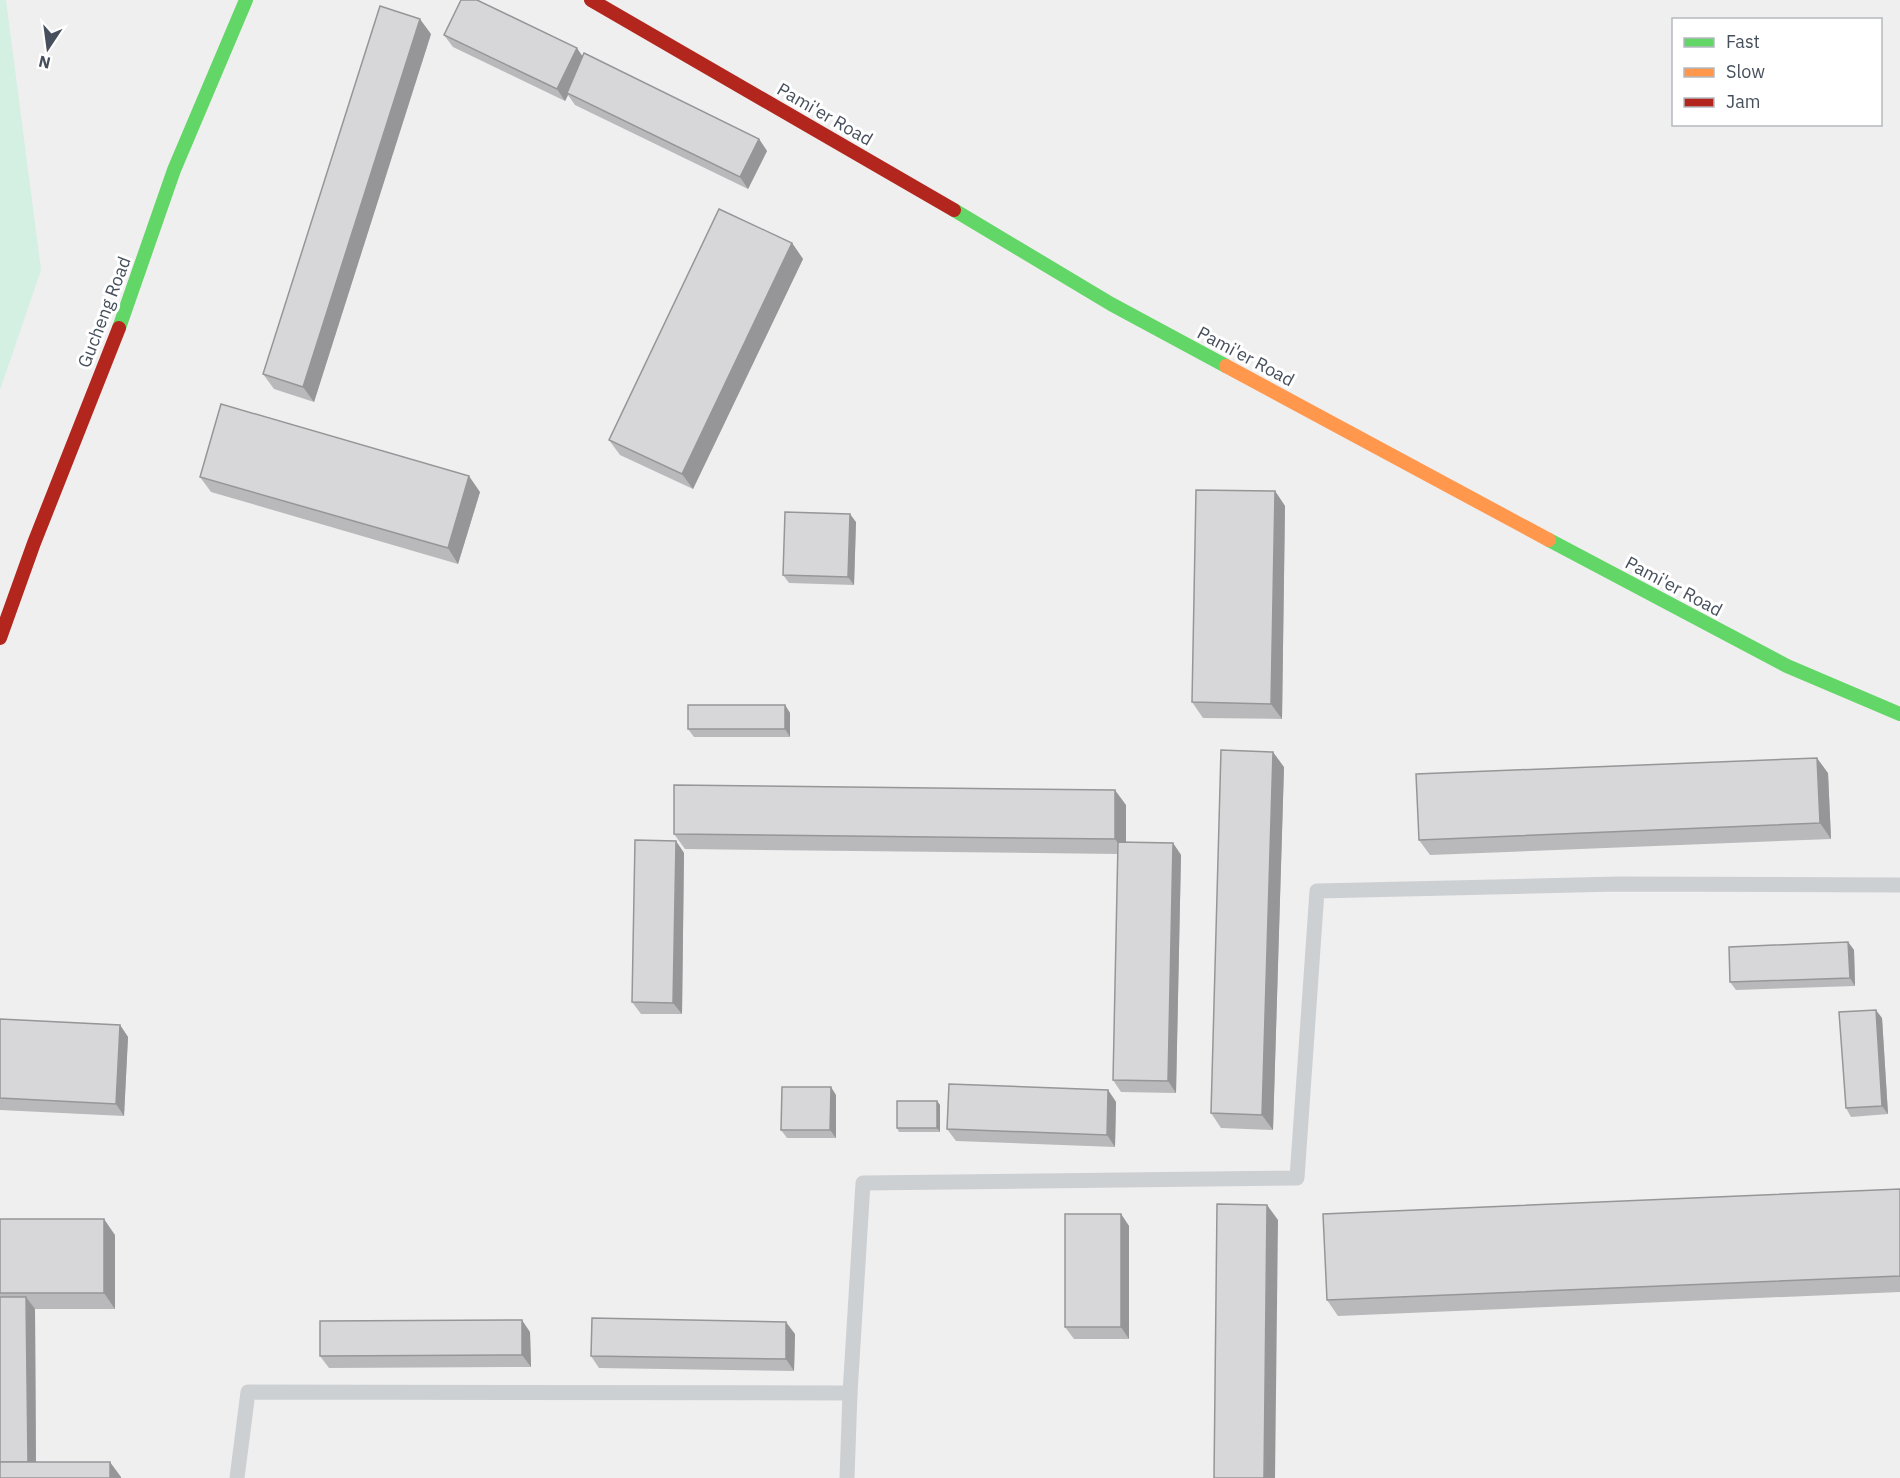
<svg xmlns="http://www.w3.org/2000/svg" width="1900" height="1478" viewBox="0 0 1900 1478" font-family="'IBM Plex Sans',sans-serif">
<rect width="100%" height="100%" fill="#f0efef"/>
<path fill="#d3f0e2" d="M0,0H6L41,270L0,390Z"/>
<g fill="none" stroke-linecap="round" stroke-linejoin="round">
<g stroke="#cdd0d3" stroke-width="15">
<path d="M850,1393L863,1183L1297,1178L1317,891L1618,884L1900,885"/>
<path d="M237,1478L248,1392L850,1393L847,1478"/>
</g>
<g stroke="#63d668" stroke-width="14">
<path d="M954,210L1111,304L1226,366"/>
<path d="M119,328L174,170L246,0"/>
<path d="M1549,540L1787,666L1900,714"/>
</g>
<path stroke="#ff974d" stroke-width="14" d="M1226,366L1549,540"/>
<g stroke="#b3261e" stroke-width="14">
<path d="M591,0L954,210"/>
<path d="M0,638L34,543L119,328"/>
</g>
</g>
<g fill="#b9b9bb">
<path d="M431,34L314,402L274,389L263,374Z"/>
<path d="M444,35L583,56L759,139L767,151L748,189L575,105L568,95L565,101L453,47Z"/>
<path d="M792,243L803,259L693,489L620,455L609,440Z"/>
<path d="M200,477L480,492L458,564L211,492Z"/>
<path d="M1275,491L1285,506L1282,719L1203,718L1192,702Z"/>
<path d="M856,522L854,585L789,583L783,575Z"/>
<path d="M785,705L790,713V737H694L688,729Z"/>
<path d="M1284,767L1273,1130L1221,1128L1211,1113Z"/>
<path d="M1828,773L1831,839L1430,855L1419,840Z"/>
<path d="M1126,805V842L1173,843L1181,855L1176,1093L1121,1092L1113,1080L1118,854L685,849L674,834Z"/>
<path d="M676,841L684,853L682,1014H641L632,1002Z"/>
<path d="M1848,942L1854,950L1855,986L1736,990L1730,982Z"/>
<path d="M1882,1018L1888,1114L1851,1117L1846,1108Z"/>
<path d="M0,1019L120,1025L128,1037L124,1116L0,1110Z"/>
<path d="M1108,1090L1116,1102L1115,1147L956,1141L947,1129Z"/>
<path d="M836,1095V1138H787L781,1130Z"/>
<path d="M937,1101L940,1105V1132H899L897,1128Z"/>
<path d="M1900,1189V1292L1338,1316L1327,1300Z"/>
<path d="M1121,1214L1129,1226V1339H1074L1065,1327Z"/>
<path d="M0,1219L115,1235V1309H35L36,1462L121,1477L0,1478Z"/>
<path d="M530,1332L531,1367L329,1368L320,1356Z"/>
<path d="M795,1334L794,1371L599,1368L591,1356Z"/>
</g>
<g fill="#969698">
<path d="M420,19L431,34L314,402L303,387Z"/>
<path d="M577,48L585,60L567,93L568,95L565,101L557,89Z"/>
<path d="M759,139L767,151L748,189L740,177Z"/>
<path d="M792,243L803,259L693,489L682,474Z"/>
<path d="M469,476L480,492L458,564L448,548Z"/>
<path d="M1275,491L1285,506L1282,719L1271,704Z"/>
<path d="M850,514L856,522L854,585L848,577Z"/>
<path d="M785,705L790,713V737L785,729Z"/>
<path d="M1273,752L1284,767L1273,1130L1262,1115Z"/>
<path d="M1817,758L1828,773L1831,839L1820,823Z"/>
<path d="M1115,790L1126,805V854L1115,839Z"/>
<path d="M676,841L684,853L682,1014L673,1003Z"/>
<path d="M1173,843L1181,855L1176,1093L1168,1081Z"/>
<path d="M1848,942L1854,950L1855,986L1850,978Z"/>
<path d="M1876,1010L1882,1018L1888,1114L1882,1106Z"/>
<path d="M120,1025L128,1037L124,1116L116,1104Z"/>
<path d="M831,1087L836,1095V1138L830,1130Z"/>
<path d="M1108,1090L1116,1102L1115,1147L1107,1135Z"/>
<path d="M937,1101L940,1105V1132L937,1128Z"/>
<path d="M1267,1205L1278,1220L1275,1478H1264Z"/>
<path d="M1121,1214L1129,1226V1339L1121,1327Z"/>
<path d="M104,1219L115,1235V1309L104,1293Z"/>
<path d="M26,1297L35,1309L36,1477L28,1465Z"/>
<path d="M522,1320L530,1332L531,1367L522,1355Z"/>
<path d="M786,1322L795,1334L794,1371L786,1359Z"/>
<path d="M110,1462L121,1477V1478H110Z"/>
</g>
<g fill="#d7d7d9" stroke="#969698" stroke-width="1.5">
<path d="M461,0H477L577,48L557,89L444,35Z"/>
<path d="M380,6L420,19L303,387L263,374Z"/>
<path d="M584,53L759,139L740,177L567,93Z"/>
<path d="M719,209L792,243L682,474L609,440Z"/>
<path d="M221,404L469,476L448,548L200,477Z"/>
<path d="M1196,490L1275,491L1271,704L1192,702Z"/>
<path d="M785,512L850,514L848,577L783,575Z"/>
<rect x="688" y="705" width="97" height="24"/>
<path d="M1221,750L1273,752L1262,1115L1211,1113Z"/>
<path d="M1817,758L1820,823L1419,840L1416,774Z"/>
<path d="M674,785L1115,790V839L674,834Z"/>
<path d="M635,840L676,841L673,1003L632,1002Z"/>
<path d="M1118,842L1173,843L1168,1081L1113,1080Z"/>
<path d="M1848,942L1850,978L1730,982L1729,947Z"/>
<path d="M1876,1010L1882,1106L1846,1108L1839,1012Z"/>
<path d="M0,1019L120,1025L116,1104L0,1098Z"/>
<path d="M949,1084L1108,1090L1107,1135L947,1129Z"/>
<path d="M782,1087H831L830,1130H781Z"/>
<rect x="897" y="1101" width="40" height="27"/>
<path d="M1900,1189V1276L1327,1300L1323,1214Z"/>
<path d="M1217,1204L1267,1205L1264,1478H1214Z"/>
<rect x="1065" y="1214" width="56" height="113"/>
<rect x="0" y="1219" width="104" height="74"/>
<path d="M0,1297H26L28,1462H0Z"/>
<path d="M592,1318L786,1322V1359L591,1356Z"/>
<path d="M522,1320V1355L320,1356V1321Z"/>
<rect x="0" y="1462" width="110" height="16"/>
</g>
<g text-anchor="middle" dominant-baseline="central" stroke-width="6" stroke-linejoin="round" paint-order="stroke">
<g font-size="18" fill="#464f5c" stroke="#fff">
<text transform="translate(825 114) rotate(30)">Pami'er Road</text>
<text transform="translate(104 312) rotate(-69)">Gucheng Road</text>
<text transform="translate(1246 356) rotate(28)">Pami'er Road</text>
<text transform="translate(1674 586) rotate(28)">Pami'er Road</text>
</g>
</g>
<rect x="1672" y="18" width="210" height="108" fill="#ffffff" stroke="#b5b9be" stroke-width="1.5"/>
<rect x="1684" y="38" width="30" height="9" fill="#63d668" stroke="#b5b9be" stroke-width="1.5"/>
<text x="1726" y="48" font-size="18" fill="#464f5c">Fast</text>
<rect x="1684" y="68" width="30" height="9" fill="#ff974d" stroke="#b5b9be" stroke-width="1.5"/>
<text x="1726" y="78" font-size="18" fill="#464f5c">Slow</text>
<rect x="1684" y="98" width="30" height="9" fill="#b3261e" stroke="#b5b9be" stroke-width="1.5"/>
<text x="1726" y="108" font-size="18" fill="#464f5c">Jam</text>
<g transform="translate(48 48) rotate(193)" stroke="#ffffff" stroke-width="4.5" paint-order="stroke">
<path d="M0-4.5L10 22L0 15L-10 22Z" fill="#464f5c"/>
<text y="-9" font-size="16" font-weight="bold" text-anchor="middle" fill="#464f5c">N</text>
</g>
</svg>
